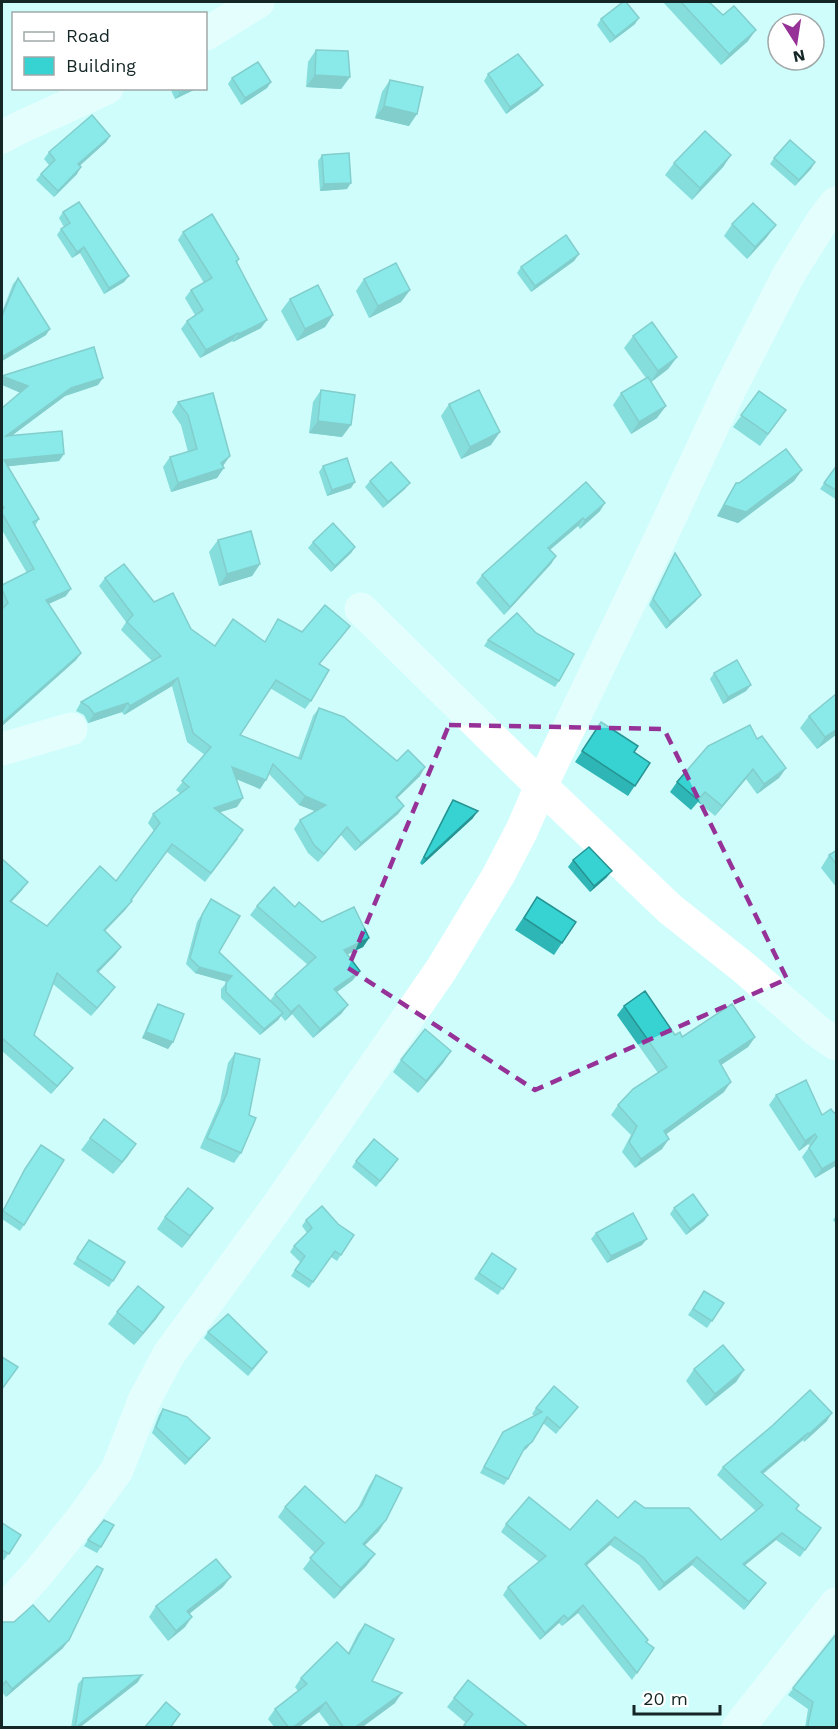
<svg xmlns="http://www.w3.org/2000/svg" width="838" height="1729" viewBox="0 0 838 1729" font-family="'Work Sans',sans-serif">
<rect width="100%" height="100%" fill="#cefdfc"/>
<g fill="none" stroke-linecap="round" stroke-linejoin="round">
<g stroke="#fff" stroke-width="33">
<path d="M206,34L258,2"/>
<path d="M2,137L21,127L107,88"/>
<path d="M361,609L541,786L670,909L743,967L816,1030L836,1044"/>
<path d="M2,749L71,729"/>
<path d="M2,1613L38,1573L83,1517L117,1470L144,1401L169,1354L279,1204L441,970L498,876L522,830L541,786L660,539L730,389L789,274L823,220L836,203"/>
<path d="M738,1728L836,1604"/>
</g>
</g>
<g fill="#2eb5b5">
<path d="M663,2H709L748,41L721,65Z"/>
<path d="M601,19L635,24L610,43L597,25Z"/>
<path d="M316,50L350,77L341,89L306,87L308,62Z"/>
<path d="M488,74L543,85L538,91L506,114L484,81Z"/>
<path d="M232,78L271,82L267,88L241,105L228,84Z"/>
<path d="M390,80L409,126L375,118L382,92Z"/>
<path d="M170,88H198L175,99Z"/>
<path d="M110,136L106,142L79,166L77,174L54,197L36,180L41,174L49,165L44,159L49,152Z"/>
<path d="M322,155L347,189L320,191L318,161Z"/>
<path d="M731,155L723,167L692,200L665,175L674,163Z"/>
<path d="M774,158L815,162L795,186L770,164Z"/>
<path d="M63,212L129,276L124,282L104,294L80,253L72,258L57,235L61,229L64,227L59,218Z"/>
<path d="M732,224L767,237L747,259L724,236Z"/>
<path d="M183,232L239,259L237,263L261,328L233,342L232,341L200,358L181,329L187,321L195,315L185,298L191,290L204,283L178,240Z"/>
<path d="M579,254L574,261L531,292L517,273L521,267Z"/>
<path d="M18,278L46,335L2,361V312L13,284Z"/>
<path d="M364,279L410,290L401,302L369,318L356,291Z"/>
<path d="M290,299L333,315L325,327L297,341L281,311Z"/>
<path d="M633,336L677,357L668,369L651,382L657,418L631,434L613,405L621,393L646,378L624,348Z"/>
<path d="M98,385L65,396L11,436L64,454L59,461L8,466L39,519L35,526L66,596L48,604L81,653L76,660L2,726V585L27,573L2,530V408Z"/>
<path d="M321,390L342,437L309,433L313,402Z"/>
<path d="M759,391L786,410L760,446L733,427Z"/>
<path d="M178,402L223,466L217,478L171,492L163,467L170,457L188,452L181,425L172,412Z"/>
<path d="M449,404L491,445L461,459L441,416Z"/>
<path d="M837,465V500L820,489Z"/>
<path d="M323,466L351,488L327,496L319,472Z"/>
<path d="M802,470L794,481L738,523L717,516L729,494L736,483Z"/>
<path d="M370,481L405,489L383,508L365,487Z"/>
<path d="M586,482L600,511L580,529L578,526L550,550L556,556L551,564L504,615L476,583L482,575Z"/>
<path d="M218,540L260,564L252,576L219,586L209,552Z"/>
<path d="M313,542L355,547L351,553L331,572L308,548Z"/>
<path d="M675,553L696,601L666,629L649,605L671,560Z"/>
<path d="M105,578L154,602L215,646L265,641L278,619L302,632L350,626L319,664L311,701L305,709L270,688L240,735L298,758L313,716L319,708L420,776L397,798L404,806L398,814L355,851L341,835L318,862L308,853L294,829L300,820L315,811L299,805L269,774L260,789L237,779V807L220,812L238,839L205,882L167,852L131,900L126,909L105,931L121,947L115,955L98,972L109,995L91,1016L53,984L34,1035L73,1068L67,1076L51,1094L2,1051V859L28,882L22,890L11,902L47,926L116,881L154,831L148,823L153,814L181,794L176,790L205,755L187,742L172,686L124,715L122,712L88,723L84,715L76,711L81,702L152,661L121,630L126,622L99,586Z"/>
<path d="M488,640L559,681L555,687L484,646Z"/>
<path d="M714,673L751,685L746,691L723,704L710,679Z"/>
<path d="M809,716L837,734L817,749L800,728Z"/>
<path d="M601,722L634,753L650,763L628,796L575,762Z"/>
<path d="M757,739L786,768L779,778L757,794L746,779L715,816L698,802L691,810L670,792L677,782Z"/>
<path d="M453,800L473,818L422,865L420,863L449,806Z"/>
<path d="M837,850V888L821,868L829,855Z"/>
<path d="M573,860L607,877L590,892L568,867Z"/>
<path d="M537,897L576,922L554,955L515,930Z"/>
<path d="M211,899L219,952L270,1001L275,994L308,965L250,915L257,906L295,907L322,922L369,938L363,947L348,954L353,980L336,992L348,1005L341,1014L313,1038L292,1014L285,1021L281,1016L278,1020L260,1035L221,998V989L227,982L195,973L186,964L197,922Z"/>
<path d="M158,1004L173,1042L168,1049L142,1038L154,1010Z"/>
<path d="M624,1006L675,1035L682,1037H755L748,1047L721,1065L724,1092L666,1134L662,1149L635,1168L622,1152L631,1135L611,1115L618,1105L658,1073L617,1015Z"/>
<path d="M451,1051L443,1063L418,1093L393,1072L401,1060Z"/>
<path d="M235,1053L241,1153L234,1163L200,1148L220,1102L228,1063Z"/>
<path d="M776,1095L822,1115L834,1113L837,1165L815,1178L802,1157L810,1146L808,1144L799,1151L769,1105Z"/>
<path d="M90,1138L128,1156L113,1174L81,1150Z"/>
<path d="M41,1145L24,1225L20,1231L2,1219V1212L21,1176Z"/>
<path d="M356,1161L394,1165L376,1187L352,1167Z"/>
<path d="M213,1208L182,1248L157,1229L165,1217Z"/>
<path d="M674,1208L708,1215L704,1221L686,1235L670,1214Z"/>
<path d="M837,1214V1225L833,1220Z"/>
<path d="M306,1220L338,1224L354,1235L337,1261L331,1257L309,1288L291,1276L300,1262L290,1252L294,1246L307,1233L302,1226Z"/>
<path d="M596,1233L642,1245L607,1263L591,1239Z"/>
<path d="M89,1240L125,1262L109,1287L73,1264Z"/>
<path d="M492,1253L516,1269L498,1295L474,1279Z"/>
<path d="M704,1291L724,1303L707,1328L688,1315Z"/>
<path d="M164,1307L156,1319L134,1345L108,1324L117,1312Z"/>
<path d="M208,1332L263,1358L248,1376L204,1338Z"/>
<path d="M694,1369L744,1370L736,1382L706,1406L686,1381Z"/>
<path d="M578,1407L556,1434L543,1423L527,1448L522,1452L508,1479L504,1485L480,1473L503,1432L534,1416L532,1414L536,1408Z"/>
<path d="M163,1409L210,1438L205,1444L185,1465L152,1433L159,1415Z"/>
<path d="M827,1421L804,1442L803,1440L763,1474L796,1509L821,1528L800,1557L776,1540L745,1565L766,1583L744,1610L692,1565L659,1591L639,1565L610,1545L587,1565L646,1643L654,1648L632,1680L578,1613L562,1626L559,1623L540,1640L503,1595L508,1587L539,1562L501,1532L506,1524L570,1530L618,1518L645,1508L721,1540L756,1511L717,1475L723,1467Z"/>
<path d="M376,1475L379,1531L365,1545L367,1565L334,1599L303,1569L315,1553L278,1517L285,1507L345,1523L357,1510L369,1486Z"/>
<path d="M2,1524L21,1535L4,1560L2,1559Z"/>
<path d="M88,1540L101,1547L97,1553L84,1546Z"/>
<path d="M223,1587L189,1614L185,1627L168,1641L149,1617L156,1606Z"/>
<path d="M49,1622L63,1648L6,1697L2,1692V1624Z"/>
<path d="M365,1624L372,1681L395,1703L361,1728H331L319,1712L298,1728H275L268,1719L275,1709L298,1691L295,1687L301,1678L348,1653L358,1633Z"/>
<path d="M837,1633V1728H805L808,1709L788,1695Z"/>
<path d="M83,1678L138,1682L79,1728H71L78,1684Z"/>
<path d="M454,1698L529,1728H462L466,1723L447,1707Z"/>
</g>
<g fill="#269493">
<path d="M639,18L635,24L610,43L615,37Z"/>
<path d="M756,30L748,41L721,65L729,54Z"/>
<path d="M315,75L350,77L341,89L306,87Z"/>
<path d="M271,82L267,88L241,105L245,98Z"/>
<path d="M543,85L538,91L506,114L510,107Z"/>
<path d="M189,88H198L175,99L180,93Z"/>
<path d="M384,106L417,114L409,126L375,118Z"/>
<path d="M110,136L106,142L74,171L78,164Z"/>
<path d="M731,155L723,167L692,200L700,188Z"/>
<path d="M815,162L811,169L795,186L799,180Z"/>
<path d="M81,167L77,174L54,197L58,191Z"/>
<path d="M351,183L347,189L320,191L324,184Z"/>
<path d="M776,225L767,237L747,259L755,247Z"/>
<path d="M84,247L80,253L72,258L77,252Z"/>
<path d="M579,254L574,261L531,292L535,286Z"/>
<path d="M129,276L124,282L104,294L109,288Z"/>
<path d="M410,290L401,302L369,318L378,306Z"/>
<path d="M333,315L325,327L297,341L305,329Z"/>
<path d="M267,320L261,328L233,342L239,334Z"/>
<path d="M50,329L46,335L2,361V357Z"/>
<path d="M238,333L232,341L200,358L206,350Z"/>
<path d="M677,357L668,369L650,383L658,371Z"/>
<path d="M2,376L28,386L23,394L2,385Z"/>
<path d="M103,378L98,385L65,396L2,443L6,436L71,388Z"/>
<path d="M666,406L657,418L631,434L639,422Z"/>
<path d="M318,421L351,425L342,437L309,433Z"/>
<path d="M500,432L491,445L461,459L470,447Z"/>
<path d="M64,454L59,461L2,467L4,460Z"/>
<path d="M230,456L223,466L224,468L217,478L171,492L178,483L221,463Z"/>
<path d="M802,470L794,481L738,523L717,516L724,505Z"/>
<path d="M355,482L351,488L327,496L332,490Z"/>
<path d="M410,483L405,489L383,508L388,502Z"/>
<path d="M605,503L600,511L580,529L585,520Z"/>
<path d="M583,518L578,526L542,556L548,548Z"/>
<path d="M355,547L351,553L331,572L335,566Z"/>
<path d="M556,556L551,564L504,615L510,607Z"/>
<path d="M260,564L252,576L219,586L227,574Z"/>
<path d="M71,589L66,596L40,608L46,600Z"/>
<path d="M701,595L696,601L666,629L670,622Z"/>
<path d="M350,626L344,634L313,672L319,664Z"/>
<path d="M81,653L76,660L2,726V723Z"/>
<path d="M178,678L172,686L124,715L130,706Z"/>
<path d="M751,685L746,691L723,704L728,697Z"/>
<path d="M128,703L122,712L88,723L94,714Z"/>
<path d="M837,729V734L817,749L825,737Z"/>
<path d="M232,767L266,780L260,789L226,775Z"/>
<path d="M425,767L420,776L390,805L396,797Z"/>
<path d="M786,768L779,778L757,794L764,784Z"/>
<path d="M753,769L746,779L715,816L722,806Z"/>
<path d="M305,796L326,805L320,813L299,805Z"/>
<path d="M243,798L237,807L208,816L214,808Z"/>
<path d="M404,806L398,814L355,851L361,843Z"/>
<path d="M478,811L473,818L422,865L426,859Z"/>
<path d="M347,827L341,835L318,862L324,854Z"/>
<path d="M612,871L607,877L590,892L594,886Z"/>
<path d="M28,882L22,890L4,910L10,901Z"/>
<path d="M132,901L126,909L98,938L104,930Z"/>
<path d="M369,938L363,947L338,959L344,950Z"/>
<path d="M121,947L115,955L91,980L97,971Z"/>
<path d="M199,967L232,976L228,982L195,973Z"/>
<path d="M360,971L353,980L328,999L334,989Z"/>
<path d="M115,987L109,995L91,1016L97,1008Z"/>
<path d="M299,1005L292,1014L285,1021L291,1012Z"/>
<path d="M348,1005L341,1014L313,1038L320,1029Z"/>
<path d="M283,1013L278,1020L260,1035L264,1029Z"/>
<path d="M146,1032L173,1042L168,1049L142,1038Z"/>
<path d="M755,1037L748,1047L712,1071L719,1061Z"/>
<path d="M451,1051L443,1063L418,1093L426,1081Z"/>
<path d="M73,1068L67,1076L51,1094L57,1086Z"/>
<path d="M731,1082L724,1092L657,1141L664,1131Z"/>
<path d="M815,1134L808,1144L799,1151L805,1141Z"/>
<path d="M669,1139L662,1149L635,1168L641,1159Z"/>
<path d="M136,1144L128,1156L113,1174L122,1162Z"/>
<path d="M837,1160V1165L815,1178L822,1169Z"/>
<path d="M213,1208L204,1220L182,1248L190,1236Z"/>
<path d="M708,1215L704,1221L686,1235L690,1229Z"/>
<path d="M647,1239L642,1245L607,1263L611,1256Z"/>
<path d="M164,1307L156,1319L134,1345L143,1333Z"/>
<path d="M744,1370L736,1382L706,1406L715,1394Z"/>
<path d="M832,1413L827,1421L804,1442L809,1434Z"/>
<path d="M808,1433L803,1440L756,1479L761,1472Z"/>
<path d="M210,1438L205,1444L185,1465L189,1459Z"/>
<path d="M532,1442L527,1448L521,1453L525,1447Z"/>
<path d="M386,1520L379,1531L356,1554L363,1544Z"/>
<path d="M782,1533L776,1540L738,1571L743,1564Z"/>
<path d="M615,1537L610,1545L580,1571L585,1564Z"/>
<path d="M375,1554L367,1565L334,1599L341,1588Z"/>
<path d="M697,1557L692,1565L659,1591L664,1583Z"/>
<path d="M231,1577L223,1587L180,1621L187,1611Z"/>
<path d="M766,1583L760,1591L744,1610L749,1602Z"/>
<path d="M583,1605L578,1613L562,1626L568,1619Z"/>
<path d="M564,1615L559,1623L540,1640L545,1633Z"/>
<path d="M192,1617L185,1627L168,1641L176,1631Z"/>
<path d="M69,1640L63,1648L6,1697L12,1689Z"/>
<path d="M142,1675L138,1682L79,1728H75Z"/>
<path d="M402,1693L395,1703L361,1728H354Z"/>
<path d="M326,1702L319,1712L298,1728H292Z"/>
</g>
<g fill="#36d3d2" stroke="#269493" stroke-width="1.5">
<path d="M623,2H626L639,18L615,37L601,19Z"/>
<path d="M681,2H709L723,15L734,6L756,30L729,54Z"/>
<path d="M316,50L348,51L350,77L315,75Z"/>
<path d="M518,54L543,85L510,107L488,74Z"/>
<path d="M258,62L271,82L245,98L232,78Z"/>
<path d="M390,80L423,87L417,114L384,106Z"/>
<path d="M178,88H189L180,93Z"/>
<path d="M92,115L110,136L78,164L81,167L58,191L41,174L55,160L49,152Z"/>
<path d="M705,131L731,155L700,188L674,163Z"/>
<path d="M790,140L815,162L799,180L774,158Z"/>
<path d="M349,153L351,183L324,184L322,155Z"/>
<path d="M79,202L129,276L109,288L84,247L77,252L61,229L70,223L63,212Z"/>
<path d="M753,203L776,225L755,247L732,224Z"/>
<path d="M212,214L239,259L236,261L267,320L239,334L238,333L206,350L187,321L203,310L191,290L212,278L183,232Z"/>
<path d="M566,235L579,254L535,286L521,267Z"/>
<path d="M396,263L410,290L378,306L364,279Z"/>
<path d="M18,278L50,329L2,357V316Z"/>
<path d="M318,285L333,315L305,329L290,299Z"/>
<path d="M652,322L677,357L658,371L633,336Z"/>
<path d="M94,347L103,378L71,388L6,436L62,431L64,454L4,460L39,519L33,522L71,589L46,600L81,653L2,723V609L8,603L2,589V585L34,569L2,513V510L4,508L2,505V408L28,386L2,376Z"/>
<path d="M648,377L666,406L639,422L621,393Z"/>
<path d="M321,390L355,395L351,425L318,421Z"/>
<path d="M479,390L500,432L470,447L449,404Z"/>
<path d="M759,391L786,410L768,434L741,415Z"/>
<path d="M213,393L230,456L221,463L224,468L178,483L170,457L197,449L188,415L178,402Z"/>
<path d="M786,449L802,470L746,512L724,505L736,483H739Z"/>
<path d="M347,458L355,482L332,490L323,466Z"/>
<path d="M391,462L410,483L388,502L370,481Z"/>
<path d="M837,465V491L824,483Z"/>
<path d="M586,482L605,503L585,520L583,518L548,548L556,556L510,607L482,575Z"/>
<path d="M333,523L355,547L335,566L313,542Z"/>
<path d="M251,531L260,564L227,574L218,540Z"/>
<path d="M675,553L701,595L670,622L653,599Z"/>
<path d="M124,564L154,602L173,593L191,629L215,646L233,619L265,642L278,619L302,632L325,605L350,626L319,664L329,670L311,701L276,680L240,735L301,759L319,708L344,717L397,761L408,750L425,767L396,797L404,806L361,843L347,827L324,854L314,845L300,820L326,805L305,796L273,764L266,780L232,767L243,798L214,808L243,830L211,873L172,844L131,900L132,901L104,930L121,947L97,971L115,987L97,1008L57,973L34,1035L73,1068L57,1086L3,1039L2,1041V859L28,882L10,901L47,926L100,866L116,881L160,823L153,814L189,787L182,781L211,747L193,733L178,678L130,706L128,703L94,714L89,707L81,702L161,656L127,622L133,615L105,578Z"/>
<path d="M517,613L536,633L574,654L559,681L488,640Z"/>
<path d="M737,660L751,685L728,697L714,673Z"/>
<path d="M836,694L837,695V729L825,737L809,716Z"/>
<path d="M601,722L638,746L634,752L650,763L635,786L582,751Z"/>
<path d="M750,725L757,739L762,736L786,768L764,784L753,769L722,806L705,792L698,800L677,782L708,746Z"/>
<path d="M453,800L478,811L426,859L424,857Z"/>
<path d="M589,847L612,871L594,886L573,860Z"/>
<path d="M837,850V865L829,855Z"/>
<path d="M274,887L295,907L299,902L322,922L354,907L369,938L344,950L360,971L334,989L348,1005L320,1029L299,1005L291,1012L275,994L316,957L257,906Z"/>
<path d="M537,897L576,922L562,943L524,918Z"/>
<path d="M211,899L240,916L219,952L283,1013L264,1029L226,992V983L232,976L199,967L190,958L202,915Z"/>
<path d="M645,991L675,1035L680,1032L682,1037L732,1004L755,1037L719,1061L731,1082L664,1131L669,1139L641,1159L629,1142L637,1126L618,1105L633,1089L667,1067L624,1006Z"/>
<path d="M158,1004L184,1014L173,1042L146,1032Z"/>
<path d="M425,1029L451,1051L426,1081L401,1060Z"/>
<path d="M235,1053L260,1059L249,1115L256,1118L241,1153L207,1138L227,1093Z"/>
<path d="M806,1080L822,1115L831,1109L834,1113L837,1111V1160L822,1169L809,1148L817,1137L815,1134L805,1141L776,1095Z"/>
<path d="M104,1119L136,1144L122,1162L90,1138Z"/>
<path d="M374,1139L398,1159L380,1181L356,1161Z"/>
<path d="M41,1145L64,1160L24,1225L3,1211L25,1169Z"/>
<path d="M188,1188L213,1208L190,1236L165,1217Z"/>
<path d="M693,1194L708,1215L690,1229L674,1208Z"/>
<path d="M322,1206L338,1224L354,1235L341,1255L335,1251L313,1282L295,1270L305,1256L294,1246L312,1228L306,1220Z"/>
<path d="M633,1213L647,1239L611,1256L596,1233Z"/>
<path d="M89,1240L125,1262L113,1281L77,1258Z"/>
<path d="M492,1253L516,1269L503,1289L479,1273Z"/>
<path d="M138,1286L164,1307L143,1333L117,1312Z"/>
<path d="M704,1291L724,1303L712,1321L693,1309Z"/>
<path d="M228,1314L267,1352L252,1369L208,1332Z"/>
<path d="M723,1345L744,1370L715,1394L694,1369Z"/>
<path d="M2,1357L18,1367L2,1389Z"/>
<path d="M554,1386L578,1407L560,1428L547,1417L532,1442L525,1447L508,1479L484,1467L503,1432L542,1412L536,1408Z"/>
<path d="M810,1390L832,1413L809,1434L808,1433L761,1472L799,1505L796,1509L821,1528L805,1550L782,1533L743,1564L766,1583L749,1602L697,1557L664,1583L644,1558L615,1537L585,1564L648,1640L646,1642L654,1648L637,1673L583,1605L568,1619L564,1615L545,1633L508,1587L546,1556L506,1524L529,1497L570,1530L597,1500L618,1518L635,1501L645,1508H689L721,1540L763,1505L723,1467L772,1426Z"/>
<path d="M163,1409L187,1417L210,1438L189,1459L156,1427Z"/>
<path d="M376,1475L402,1488L386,1520L363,1544L375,1554L341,1588L310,1558L324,1543L285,1507L305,1486L345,1523L362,1505Z"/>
<path d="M104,1520L114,1525L101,1547L88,1540Z"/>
<path d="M2,1523L21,1535L9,1554L2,1550Z"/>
<path d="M216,1559L231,1577L187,1611L192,1617L176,1631L156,1606Z"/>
<path d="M97,1566L103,1569L69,1640L12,1689L6,1681L2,1686V1624L3,1622H14L33,1605L49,1622Z"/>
<path d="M365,1624L394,1639L372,1681L402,1693L354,1728H344L326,1702L292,1728H289L275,1709L307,1684L301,1678L337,1642L349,1654Z"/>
<path d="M837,1633V1728H809L808,1724L813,1702L793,1688Z"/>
<path d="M142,1675L75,1728L83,1678Z"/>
<path d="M468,1680L529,1728H468L464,1725L473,1714L454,1698Z"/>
<path d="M166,1702L180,1714L170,1728H144Z"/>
</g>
<path d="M0 0H838V1729H0ZM449,725L664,729L787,979L535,1090L348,968Z" fill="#cefdfc" fill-opacity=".55" fill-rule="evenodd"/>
<path fill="none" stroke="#963297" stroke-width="4.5" stroke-dasharray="12 8" stroke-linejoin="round" d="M449,725L664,729L787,979L535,1090L348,968Z"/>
<rect width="838" height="1729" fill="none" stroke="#142625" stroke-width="6"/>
<rect x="12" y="12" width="195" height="78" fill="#ffffff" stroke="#a1a8a8" stroke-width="1.5"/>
<rect x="24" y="32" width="30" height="9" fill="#ffffff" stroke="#a1a8a8" stroke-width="1.5"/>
<text x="66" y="42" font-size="18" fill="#142625">Road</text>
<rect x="24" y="57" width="30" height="18" fill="#36d3d2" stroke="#a1a8a8" stroke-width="1.5"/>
<text x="66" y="72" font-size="18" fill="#142625">Building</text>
<g transform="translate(796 42) rotate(168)"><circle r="28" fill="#ffffff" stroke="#a1a8a8" stroke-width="1.5"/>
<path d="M0-4.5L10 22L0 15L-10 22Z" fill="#963297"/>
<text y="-9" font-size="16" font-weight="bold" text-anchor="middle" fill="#142625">N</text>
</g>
<path d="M634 1705v9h86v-9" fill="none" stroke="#142625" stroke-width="3"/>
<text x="643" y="1705" font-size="18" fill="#142625" stroke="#ffffff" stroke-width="4.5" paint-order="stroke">20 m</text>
</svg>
